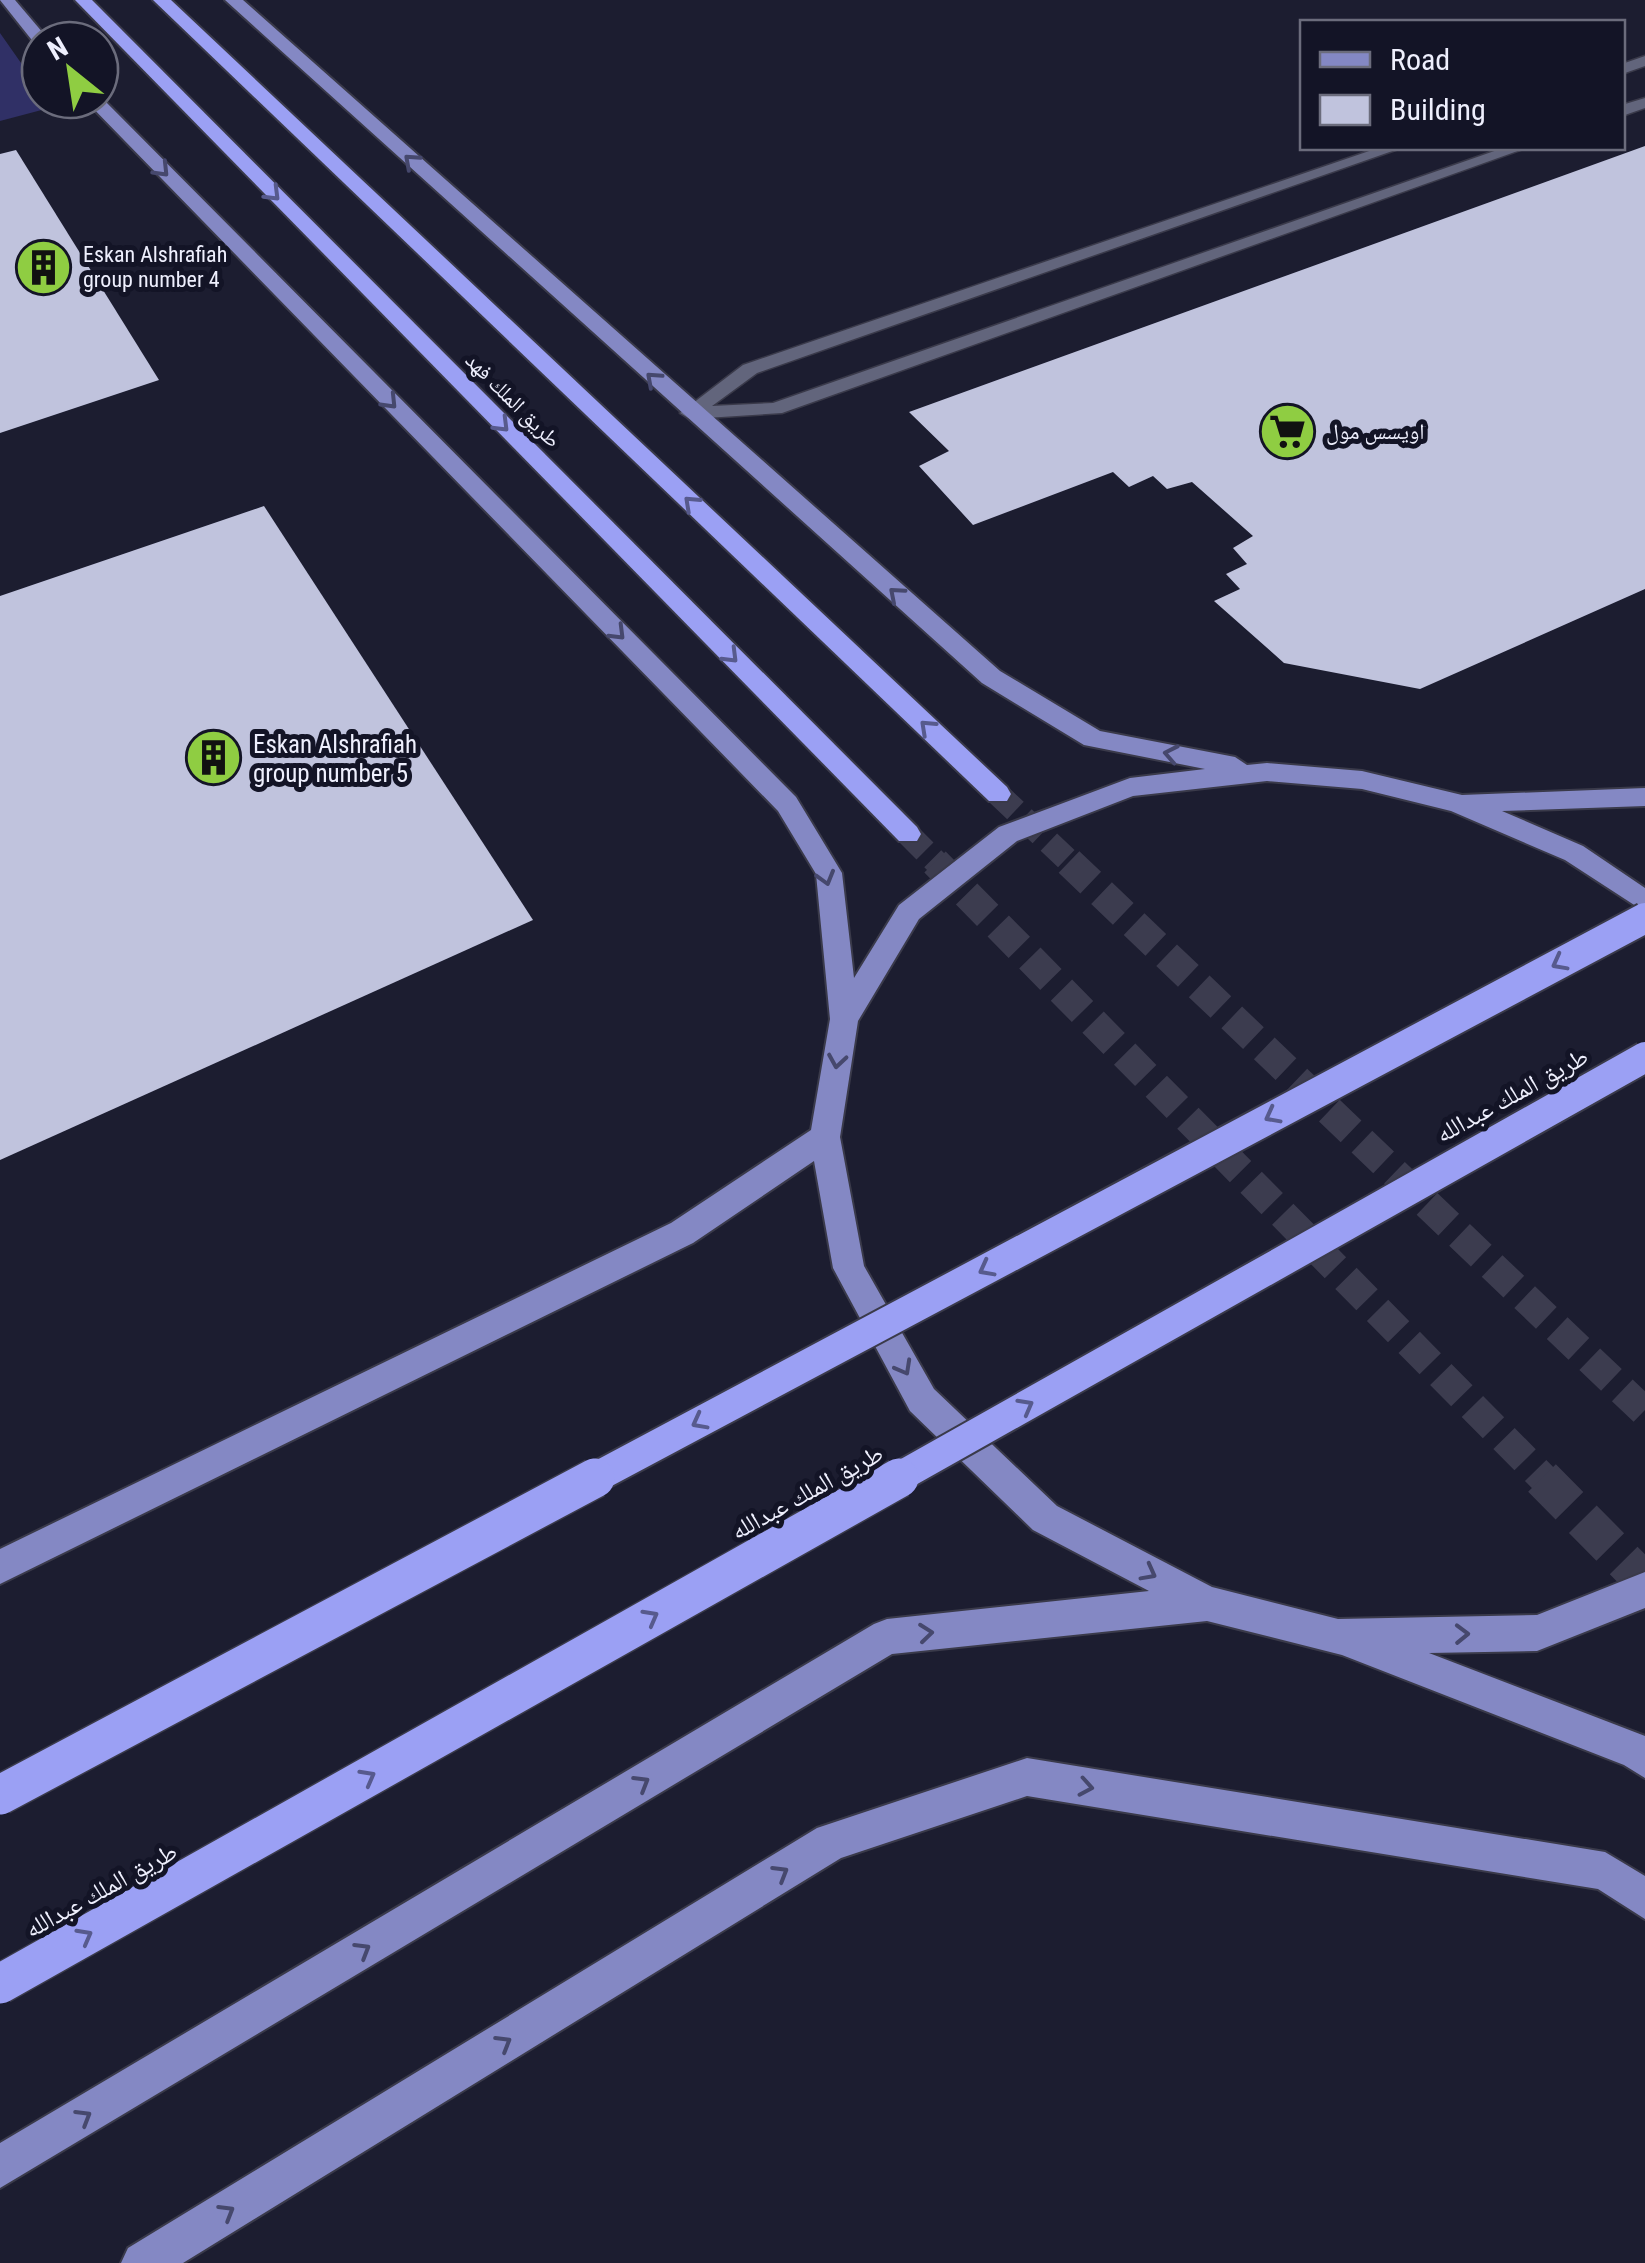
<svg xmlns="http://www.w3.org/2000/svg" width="1645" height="2263" viewBox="0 0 1645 2263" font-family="'Roboto Condensed','Noto Naskh Arabic',sans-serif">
<rect width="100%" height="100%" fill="#1c1d30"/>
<path fill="#303066" d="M0,33L40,90V100H47L53,107L0,121Z"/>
<g fill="#c0c3dd">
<path d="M1645,146V589L1420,689L1284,663L1214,601L1240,589L1226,574L1247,564L1233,548L1253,536L1192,482L1167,489L1153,476L1129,487L1113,472L973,525L919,466L949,451L909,412Z"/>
<path d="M16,150L159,380L0,433V154Z"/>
<path d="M264,506L533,920L0,1160V596Z"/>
</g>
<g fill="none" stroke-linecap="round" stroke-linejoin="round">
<g stroke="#3c3c4f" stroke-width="24" stroke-dasharray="24 11" stroke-linecap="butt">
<path d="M998,794L1072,864"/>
<path d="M908,834L938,864"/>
</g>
<g stroke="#3c3c4f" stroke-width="30" stroke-dasharray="30 15" stroke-linecap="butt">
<path d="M935,862L1545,1480"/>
<path d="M1069,862L1645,1412"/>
</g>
<path stroke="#3c3c4f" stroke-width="39" stroke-dasharray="39 19" stroke-linecap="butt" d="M1542,1478L1645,1582"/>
<defs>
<g id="lane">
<path d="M1645,56V66L1622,74V64Z"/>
<path d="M1645,98V108L1622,116V105Z"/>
<path d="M1378,148H1401L757,373L712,406L773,403L1503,148H1526L782,413L690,419L680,413L743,365Z"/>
</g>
<g id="primary">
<path d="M0,0H15L49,40L35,44Z"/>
<path d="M225,0H243L1000,671L1100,731L1235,757L1247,765L1267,763L1362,771L1462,795L1645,788V806L1502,811L1583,846L1645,888V912L1565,860L1451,811L1362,789L1267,781L1133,796L1017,841L919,919L858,1021L840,1137L864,1266L934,1389L1057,1506L1212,1587L1338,1619L1537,1615L1645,1572V1608L1537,1651L1429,1653L1645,1736V1778L1624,1765L1342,1655L1207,1621L892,1654L0,2188V2143L874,1624L887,1619L1149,1591L1033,1530L910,1411L833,1268L814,1161L693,1243L0,1584V1549L671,1223L811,1130L830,1019L816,874L778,811L85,100H100V96L796,797L842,873L854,978L899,905L999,827L1130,778L1205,769L1084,745L982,683Z"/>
<path d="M1027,1758L1605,1852L1645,1876V1919L1598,1889L1027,1796L841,1858L183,2263H121L128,2248L817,1828Z"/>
</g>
<g id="highway">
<path d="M75,0H92L917,827L921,834L917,841H899Z"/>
<path d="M153,0H171L1007,787L1011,794L1007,801H989Z"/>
</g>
</defs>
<use href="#lane" stroke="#3a3a4a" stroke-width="3"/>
<use href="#primary" stroke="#3a3a4a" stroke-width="4"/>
<use href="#highway" stroke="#3a3a4a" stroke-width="4"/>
<use href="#lane" fill="#62657c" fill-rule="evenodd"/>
<use href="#primary" fill="#8488c4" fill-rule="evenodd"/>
<use href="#highway" fill="#9ba0f4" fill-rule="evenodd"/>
<defs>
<g id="highway-bridge-far1">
<path d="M591,1480L1645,918"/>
<path d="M894,1480L1645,1057"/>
</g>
<g id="highway-bridge">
<path d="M0,1795L595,1478"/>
<path d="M0,1984L899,1478"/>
</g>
</defs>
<use href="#highway-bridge-far1" stroke="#3a3a4a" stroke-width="34" stroke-linecap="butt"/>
<use href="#highway-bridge" stroke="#3a3a4a" stroke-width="42" stroke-linecap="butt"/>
<use href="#highway-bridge-far1" stroke="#9ba0f4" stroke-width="30"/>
<use href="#highway-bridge" stroke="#9ba0f4" stroke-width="39"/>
</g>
<defs><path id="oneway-chevron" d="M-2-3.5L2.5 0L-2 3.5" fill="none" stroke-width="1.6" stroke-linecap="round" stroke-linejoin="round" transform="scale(2.5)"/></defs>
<g stroke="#46486d">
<use href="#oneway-chevron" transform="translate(411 161) rotate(-138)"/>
<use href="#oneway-chevron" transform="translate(162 170) rotate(46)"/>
<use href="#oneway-chevron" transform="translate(653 379) rotate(-138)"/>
<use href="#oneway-chevron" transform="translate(390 402) rotate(46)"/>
<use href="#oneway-chevron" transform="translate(896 594) rotate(-139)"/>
<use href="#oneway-chevron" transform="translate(618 633) rotate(45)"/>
<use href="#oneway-chevron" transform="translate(1171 754) rotate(-169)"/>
<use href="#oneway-chevron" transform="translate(826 878) rotate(74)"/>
<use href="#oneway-chevron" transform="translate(837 1061) rotate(99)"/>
<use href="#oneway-chevron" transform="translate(904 1368) rotate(61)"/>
<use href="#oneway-chevron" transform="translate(1149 1573) rotate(28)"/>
<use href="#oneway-chevron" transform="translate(926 1633) rotate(-6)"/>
<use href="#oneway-chevron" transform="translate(1462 1634) rotate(-1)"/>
<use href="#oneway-chevron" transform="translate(642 1783) rotate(-31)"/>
<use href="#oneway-chevron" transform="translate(1086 1787) rotate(10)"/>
<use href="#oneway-chevron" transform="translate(781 1873) rotate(-31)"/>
<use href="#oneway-chevron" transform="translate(363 1950) rotate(-31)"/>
<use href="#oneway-chevron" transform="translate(504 2043) rotate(-31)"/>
<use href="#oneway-chevron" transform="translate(84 2117) rotate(-31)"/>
<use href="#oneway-chevron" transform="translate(227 2212) rotate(-31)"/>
</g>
<g stroke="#575a8d">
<use href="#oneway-chevron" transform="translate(273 194) rotate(45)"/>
<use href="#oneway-chevron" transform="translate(502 425) rotate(45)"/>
<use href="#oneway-chevron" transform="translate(691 503) rotate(-137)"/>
<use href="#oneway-chevron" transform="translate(731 656) rotate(45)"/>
<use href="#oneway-chevron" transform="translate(927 727) rotate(-137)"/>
<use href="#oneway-chevron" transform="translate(1559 963) rotate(152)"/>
<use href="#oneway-chevron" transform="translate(1272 1116) rotate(152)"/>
<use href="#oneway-chevron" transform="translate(986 1269) rotate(152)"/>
<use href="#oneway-chevron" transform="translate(1026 1406) rotate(-29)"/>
<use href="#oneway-chevron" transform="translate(699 1422) rotate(152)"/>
<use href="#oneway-chevron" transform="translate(651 1617) rotate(-29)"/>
<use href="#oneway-chevron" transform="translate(368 1777) rotate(-29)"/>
<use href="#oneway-chevron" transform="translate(85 1936) rotate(-29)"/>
</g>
<defs>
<symbol id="building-disc" viewBox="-11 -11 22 22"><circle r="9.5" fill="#8fcd42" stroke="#131426"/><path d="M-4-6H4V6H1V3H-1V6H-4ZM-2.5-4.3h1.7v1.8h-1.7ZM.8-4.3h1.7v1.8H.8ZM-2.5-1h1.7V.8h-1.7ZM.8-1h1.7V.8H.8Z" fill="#111"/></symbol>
<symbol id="supermarket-disc" viewBox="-11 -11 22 22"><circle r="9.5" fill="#8fcd42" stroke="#131426"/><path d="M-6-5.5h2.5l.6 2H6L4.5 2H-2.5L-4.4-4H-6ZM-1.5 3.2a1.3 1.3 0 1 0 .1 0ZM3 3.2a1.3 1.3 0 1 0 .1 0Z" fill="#111"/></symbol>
</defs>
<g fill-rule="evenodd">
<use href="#building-disc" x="12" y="236" width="63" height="63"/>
<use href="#supermarket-disc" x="1256" y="400" width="63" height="63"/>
<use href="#building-disc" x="182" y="726" width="63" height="63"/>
</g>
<g text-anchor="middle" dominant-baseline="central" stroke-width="10" stroke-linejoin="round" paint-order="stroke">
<g font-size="22" fill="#eeeffd" stroke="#131426" text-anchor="start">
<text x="83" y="254">Eskan Alshrafiah<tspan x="83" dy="25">group number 4</tspan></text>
<text x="1326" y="431">اويسس مول</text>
</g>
<g font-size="22" fill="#eeeffd" stroke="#131426">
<text transform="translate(513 400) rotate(45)">طريق الملك فهد</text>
</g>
<g font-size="25" fill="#eeeffd" stroke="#131426" text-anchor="start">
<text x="253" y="744">Eskan Alshrafiah<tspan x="253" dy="29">group number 5</tspan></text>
</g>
<g font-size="25" fill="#eeeffd" stroke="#131426">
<text transform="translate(1512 1095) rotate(-29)">طريق الملك عبدالله</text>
<text transform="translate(807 1492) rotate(-29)">طريق الملك عبدالله</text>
<text transform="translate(101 1890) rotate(-29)">طريق الملك عبدالله</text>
</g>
</g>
<rect x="1300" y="20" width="325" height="130" fill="#131426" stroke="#6b6c7c" stroke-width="2.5"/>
<rect x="1320" y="52" width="50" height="15" fill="#8488c4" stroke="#6b6c7c" stroke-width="2.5"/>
<text x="1390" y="70" font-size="30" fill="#eeeffd">Road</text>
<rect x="1320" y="95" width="50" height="30" fill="#c0c3dd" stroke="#6b6c7c" stroke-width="2.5"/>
<text x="1390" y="120" font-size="30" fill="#eeeffd">Building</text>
<g transform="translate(70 70) rotate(330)"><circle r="48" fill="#131426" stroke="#6b6c7c" stroke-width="2.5"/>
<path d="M0-8L18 38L0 25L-18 38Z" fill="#8fcd42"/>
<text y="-15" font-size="28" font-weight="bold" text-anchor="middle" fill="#eeeffd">N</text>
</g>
</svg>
